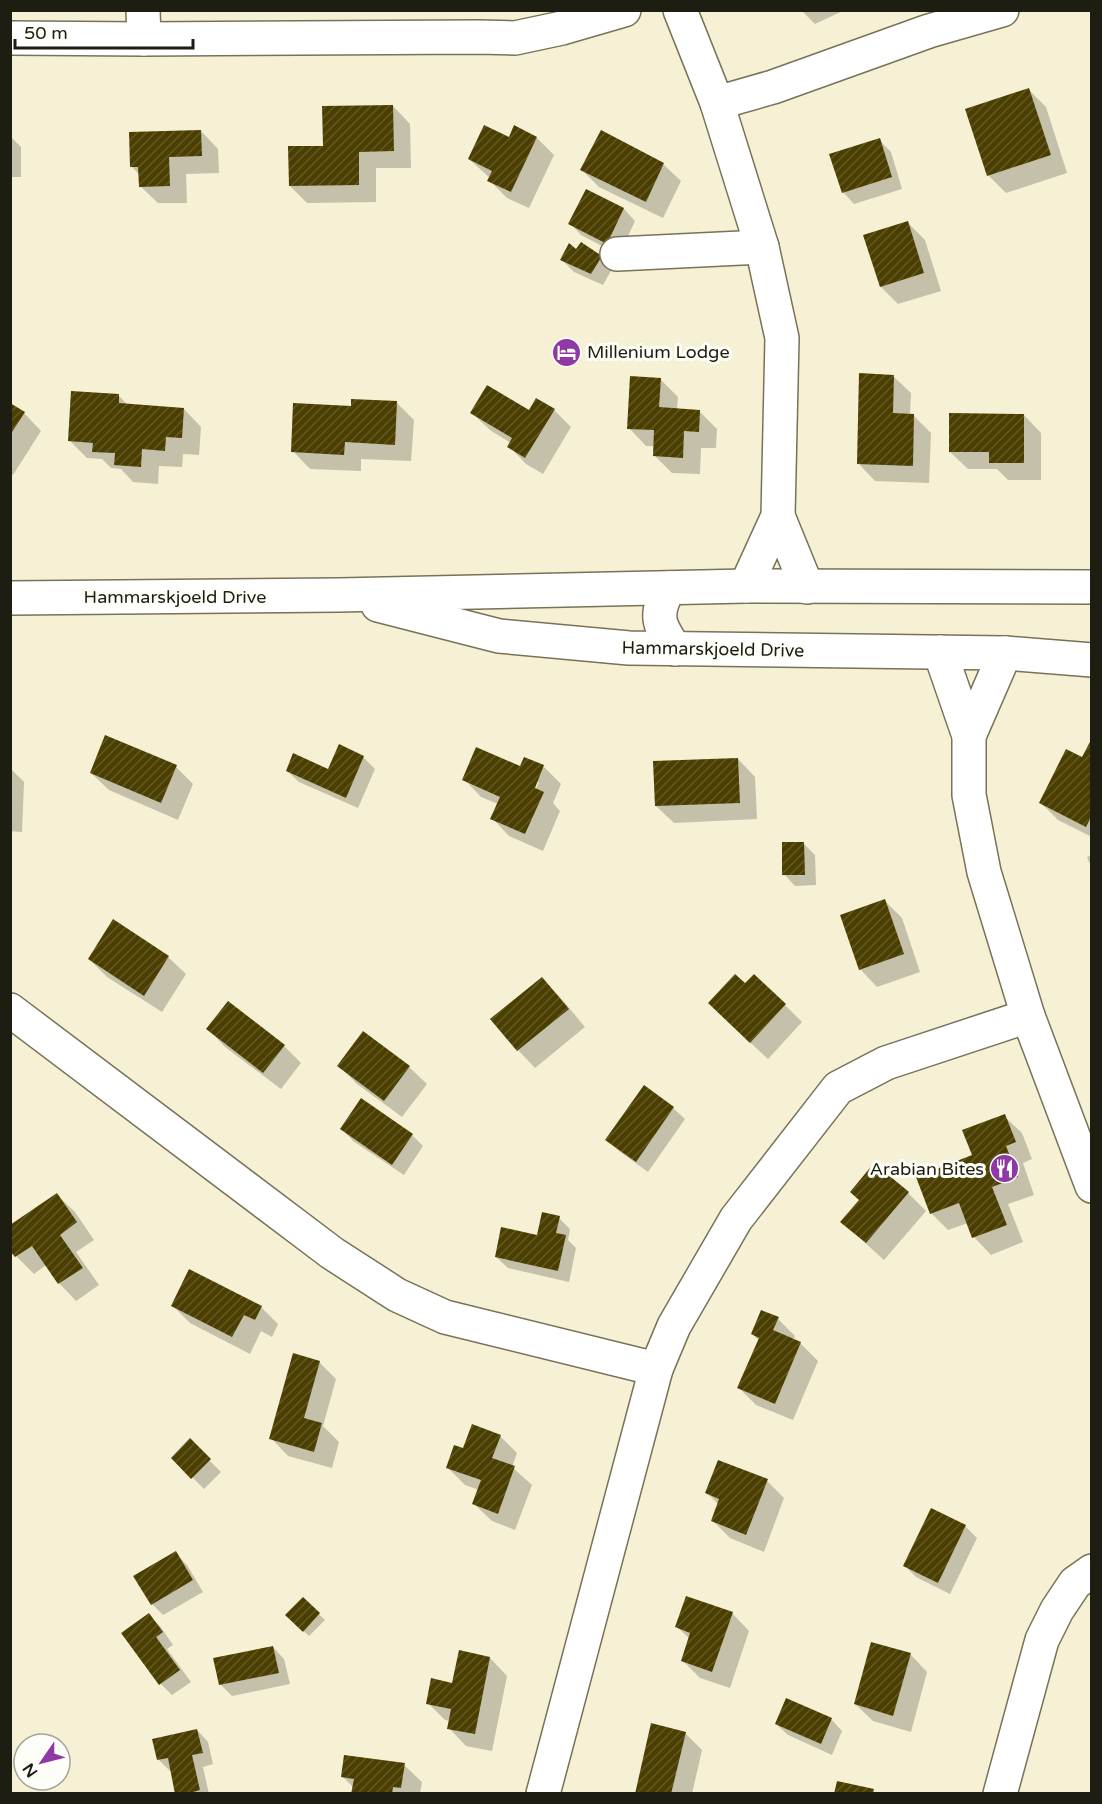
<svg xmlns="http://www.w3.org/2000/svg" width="1102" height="1804" viewBox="0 0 1102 1804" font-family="'Varela Round',sans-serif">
<defs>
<pattern id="building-hatch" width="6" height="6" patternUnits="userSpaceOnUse" patternTransform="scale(1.5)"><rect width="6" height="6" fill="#4a3f00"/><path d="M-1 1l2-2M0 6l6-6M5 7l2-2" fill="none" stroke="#615825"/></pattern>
</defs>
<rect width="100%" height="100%" fill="#f6f1d4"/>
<g fill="#0003" fill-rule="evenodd">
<path d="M801,10H845L815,24Z"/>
<path d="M1029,90L1046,107L1067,173L1006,193L989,176L967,110Z"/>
<path d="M393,106L410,124L411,168H376V202L307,203L290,186L324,147Z"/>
<path d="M201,131L218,149L219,173L186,174L187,203H158L140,186V175L131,166Z"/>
<path d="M10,136L21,147V177H10Z"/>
<path d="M537,138L554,155L529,208L507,198L489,180L490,178L469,159L509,139Z"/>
<path d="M879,140L891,152L902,189L854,204L843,192Z"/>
<path d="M663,164L681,181L663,218L599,187L582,170Z"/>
<path d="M587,191L624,209L635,221L619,255L581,235L570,223Z"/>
<path d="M908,223L925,240L941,291L898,304L881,287Z"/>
<path d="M576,251L601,257L612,269L603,285L574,272L562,260Z"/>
<path d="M893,376L911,393L910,415H913L931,433L929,483L875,481L858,463Z"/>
<path d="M660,379L678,397L677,410L699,411L717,429L716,448H701L700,474L672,473L654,455L655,446H646L629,428Z"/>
<path d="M119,396L128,405L184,409L201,427L199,455L183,454L182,467L159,466L158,484L133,482L121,469L111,468L102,459L87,458L69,440Z"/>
<path d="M396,402L414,420L411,461L361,459V471L310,469L293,451L352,407Z"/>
<path d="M10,405L24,413L41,431L13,475L10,473Z"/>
<path d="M554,410L571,427L543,474L526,464L509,446L511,443L490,430L472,413L529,412Z"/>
<path d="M1024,415L1041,433V480H1008L997,469H968L950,452Z"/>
<path d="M1092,742V837L1058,820L1041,803L1083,759Z"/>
<path d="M363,757L375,769L358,808L299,782L287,771L328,770Z"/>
<path d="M525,759L544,767L561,784L553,803L560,811L543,851L509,836L492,818L498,804L481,797L464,779L521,768ZM536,782H539L533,796Z"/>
<path d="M738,759L755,777L757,819L674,823L656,806Z"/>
<path d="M176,767L193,784L178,820L109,790L91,773Z"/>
<path d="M10,768L24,782L22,832L10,831Z"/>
<path d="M803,843L815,855L816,885L795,886L784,874Z"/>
<path d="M1092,855V869L1087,857Z"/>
<path d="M885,901L902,918L920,972L877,987L860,969Z"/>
<path d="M168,957L186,974L162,1012L107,977L89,959Z"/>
<path d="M542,979L559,996L585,1027L535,1068L518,1050Z"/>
<path d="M746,985L785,1005L802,1022L768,1059L727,1021Z"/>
<path d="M208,1029L284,1046L301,1063L281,1089L225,1047Z"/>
<path d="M364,1033L409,1067L427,1084L402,1117L357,1084L339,1066Z"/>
<path d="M673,1108L685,1119L648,1172L619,1151L607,1140Z"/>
<path d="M1004,1116L1022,1133L1032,1159L1023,1163L1034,1195L1008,1204L1023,1242L991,1255L974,1237L968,1223L948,1230L931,1213Z"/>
<path d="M342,1129L412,1135L423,1146L404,1175L353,1141Z"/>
<path d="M874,1165L908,1193L926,1211L884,1260L842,1222L861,1200Z"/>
<path d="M57,1195L75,1212L94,1240L76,1252L99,1285L76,1301L59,1283L46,1265L34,1274L16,1256L10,1248Z"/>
<path d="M559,1218L570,1229L568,1240L576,1248L569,1282L508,1268L496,1257L538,1237Z"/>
<path d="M172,1305L261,1307L278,1324L272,1337L261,1331L250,1354L190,1323Z"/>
<path d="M778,1319L795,1336L793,1340L800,1343L818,1361L793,1420L756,1405L739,1388L759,1341L753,1334Z"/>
<path d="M319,1362L336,1379L323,1426L339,1442L332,1468L288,1456L271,1438Z"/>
<path d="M500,1436L517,1453L512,1467L532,1485L515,1530L492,1521L474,1504L479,1490L465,1485L447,1467L463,1450Z"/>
<path d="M190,1441L221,1472L204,1489L173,1458Z"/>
<path d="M767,1481L784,1498L764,1552L730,1538L713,1521L719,1505L707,1493Z"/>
<path d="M965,1526L977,1538L950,1594L916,1577L905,1566Z"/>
<path d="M175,1553L187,1565L203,1592L163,1615L152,1604Z"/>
<path d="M303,1599L325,1620L309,1636L287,1615Z"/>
<path d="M732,1613L749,1631L730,1688L700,1678L682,1660L690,1639L677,1627Z"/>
<path d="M148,1615L160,1626L173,1645L167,1649L191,1682L172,1695L161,1684L123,1633Z"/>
<path d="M273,1647L284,1659L290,1684L232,1696L220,1684Z"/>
<path d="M910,1654L927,1672L911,1732L873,1721L855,1704Z"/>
<path d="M490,1658L507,1676L492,1751L466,1746L449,1728L450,1721L445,1720L428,1703Z"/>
<path d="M831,1719L842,1731L832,1755L788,1735L776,1724Z"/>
<path d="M197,1730L208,1742L213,1764L203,1767L209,1794H177L172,1771H170L159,1760L154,1740Z"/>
<path d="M685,1733L702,1750L692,1794H636Z"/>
<path d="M404,1765L422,1782L420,1794H353L354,1788L343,1777Z"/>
</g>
<g fill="url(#building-hatch)">
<path d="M1029,88L1051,155L987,176L965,109Z"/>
<path d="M393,105L394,151L359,152V185L289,186L288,146H323L322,106Z"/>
<path d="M484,125L509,137L514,125L537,137L511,192L487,181L492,171L468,159Z"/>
<path d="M201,130L202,156L169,157L170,186L139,187L138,167H130L129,132Z"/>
<path d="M601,130L664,163L646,202L580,170Z"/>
<path d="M880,138L892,177L842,193L829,154Z"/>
<path d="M586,189L624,208L607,244L568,224Z"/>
<path d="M908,221L924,273L880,287L863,235Z"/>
<path d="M581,242L602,256L591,274L560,260L569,243L576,249Z"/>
<path d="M859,373L894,375L893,413L914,414L913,466L857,464Z"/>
<path d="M630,376L661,378L659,407L700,410L699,432L684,431L683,458L653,456L654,430L627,429Z"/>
<path d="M487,385L529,410L536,398L555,409L525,458L507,447L512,438L470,413Z"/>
<path d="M71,391L119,394V403L184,408L182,438L166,437L165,451L142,449L141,467L114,465L115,453L92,452L93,443L68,441Z"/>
<path d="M351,399L397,401L395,445L345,442L344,455L291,452L293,403L351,406Z"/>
<path d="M10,403L25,412L10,435Z"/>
<path d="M949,413L1024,414V463H989V452H949Z"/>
<path d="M105,735L177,765L161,803L90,773Z"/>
<path d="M1092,738V820L1090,819L1086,827L1039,803L1066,749L1082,757Z"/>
<path d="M339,744L364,756L346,798L286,771L293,753L328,769Z"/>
<path d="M476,747L520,766L524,757L544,765L535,788L544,792L525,834L490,819L500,797L462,780Z"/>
<path d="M738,758L740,803L655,806L653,761Z"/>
<path d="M782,842H804L805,875H782Z"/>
<path d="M885,899L904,954L859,970L840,915Z"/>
<path d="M113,919L169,956L144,996L88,959Z"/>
<path d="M735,974L745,983L754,974L786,1004L750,1043L708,1003Z"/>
<path d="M542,977L569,1009L517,1051L490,1019Z"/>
<path d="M228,1001L285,1045L263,1073L206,1029Z"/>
<path d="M363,1031L410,1066L384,1101L337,1066Z"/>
<path d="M644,1085L674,1107L636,1162L605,1140Z"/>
<path d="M361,1098L413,1134L392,1165L340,1129Z"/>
<path d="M1005,1114L1016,1142L1006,1146L1018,1177L992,1187L1007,1225L972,1238L959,1203L930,1214L916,1177L972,1155L962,1130Z"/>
<path d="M874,1163L909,1192L866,1243L840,1222L859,1200L850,1192Z"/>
<path d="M57,1193L77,1222L60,1235L83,1268L58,1284L32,1246L15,1257L10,1251V1225Z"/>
<path d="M542,1212L560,1216L556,1233L566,1235L558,1271L495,1257L501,1227L537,1235Z"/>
<path d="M189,1269L262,1306L255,1320L244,1315L232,1337L171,1306Z"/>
<path d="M761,1310L779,1317L773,1330L801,1342L775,1404L737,1388L759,1338L751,1334Z"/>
<path d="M293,1353L320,1361L304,1418L322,1423L314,1452L269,1439Z"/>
<path d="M472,1424L501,1435L492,1458L515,1466L498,1514L472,1504L481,1480L446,1468L454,1445L463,1448Z"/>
<path d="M190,1438L211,1459L191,1479L171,1458Z"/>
<path d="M718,1460L768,1479L746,1535L711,1521L719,1499L705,1493Z"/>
<path d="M931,1508L966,1525L938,1583L903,1566Z"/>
<path d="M176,1551L193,1580L151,1605L133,1576Z"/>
<path d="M686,1596L733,1612L712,1672L681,1661L690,1633L675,1627Z"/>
<path d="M303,1597L320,1613L303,1632L285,1615Z"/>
<path d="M149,1613L163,1632L156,1637L180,1670L159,1685L121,1633Z"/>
<path d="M871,1642L911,1653L893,1716L854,1704Z"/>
<path d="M273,1646L279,1673L219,1685L213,1658Z"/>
<path d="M459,1650L490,1657L475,1734L447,1729L451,1709L426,1704L431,1678L452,1683Z"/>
<path d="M786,1698L832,1718L821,1744L775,1724Z"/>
<path d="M651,1723L686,1732L671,1794H635Z"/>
<path d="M197,1729L203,1753L192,1755L200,1790L186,1794H175L168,1758L157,1760L152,1739Z"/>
<path d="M344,1755L405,1763L401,1788L393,1787L392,1794H351L354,1779L341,1777Z"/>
<path d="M837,1781L874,1789L873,1794H834Z"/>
</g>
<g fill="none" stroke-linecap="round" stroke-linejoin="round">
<defs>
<g id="minor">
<path d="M143,10L144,39"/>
<path d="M680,10L717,103L762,247L782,338L778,516L746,586"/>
<path d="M10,38L144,39L478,37L515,38L562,28L624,10"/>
<path d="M717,103L773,87L929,31L1002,10"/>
<path d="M617,254L762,247"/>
<path d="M778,516L807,587"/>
<path d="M940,652L969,736V795L984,872L1028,1016L1092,1186"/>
<path d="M969,736L1005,653"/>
<path d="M10,1010L332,1253L397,1295L445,1317L656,1369"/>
<path d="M543,1794L656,1369L674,1326L736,1219L838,1088L886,1063L1028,1016"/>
<path d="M1000,1794L1042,1640L1057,1610L1075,1583L1092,1571"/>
</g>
<g id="major">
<path d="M669,588C654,615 658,624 675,649"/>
<path d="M10,598L339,595L746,586L1092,587"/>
<path d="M378,605L499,636L629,648L1005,653L1092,660"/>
</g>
</defs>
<use href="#minor" stroke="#777258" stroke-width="36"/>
<use href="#major" stroke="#777258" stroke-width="36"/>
<use href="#minor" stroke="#fff" stroke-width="33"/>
<use href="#major" stroke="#fff" stroke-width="33"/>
</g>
<defs>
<symbol id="hotel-disc" viewBox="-11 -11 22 22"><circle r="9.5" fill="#9038a4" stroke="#fefef8"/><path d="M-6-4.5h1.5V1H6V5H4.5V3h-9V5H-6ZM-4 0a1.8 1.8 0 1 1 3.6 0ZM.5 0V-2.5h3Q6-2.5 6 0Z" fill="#fff"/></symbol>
<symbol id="restaurant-disc" viewBox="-11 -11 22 22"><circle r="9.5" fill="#9038a4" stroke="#fefef8"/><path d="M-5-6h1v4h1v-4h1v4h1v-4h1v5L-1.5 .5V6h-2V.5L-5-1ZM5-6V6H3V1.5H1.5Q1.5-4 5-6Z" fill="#fff"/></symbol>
</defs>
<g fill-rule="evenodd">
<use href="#hotel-disc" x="550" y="336" width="33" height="33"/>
<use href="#restaurant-disc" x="988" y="1152" width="33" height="33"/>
</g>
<g text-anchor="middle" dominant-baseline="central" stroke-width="6" stroke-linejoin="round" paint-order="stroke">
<g font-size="18" fill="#1e1d12" stroke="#fefef8" text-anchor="start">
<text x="587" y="352">Millenium Lodge</text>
<text x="984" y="1169" text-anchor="end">Arabian Bites</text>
</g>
<g font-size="18" fill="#1e1d12" stroke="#fefef8">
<text x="175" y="597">Hammarskjoeld Drive</text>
<text transform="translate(713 649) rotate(1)">Hammarskjoeld Drive</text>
</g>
</g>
<rect width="1102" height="1804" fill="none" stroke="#1e1d12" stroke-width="24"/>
<g transform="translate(42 1762) rotate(235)"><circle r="28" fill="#fefef8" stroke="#a4a49c" stroke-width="1.5"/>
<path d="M0-4.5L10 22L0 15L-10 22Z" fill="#9038a4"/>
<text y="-9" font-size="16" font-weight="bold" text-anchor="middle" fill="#1e1d12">N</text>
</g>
<path d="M15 39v9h178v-9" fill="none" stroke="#1e1d12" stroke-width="3"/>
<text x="24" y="39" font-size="18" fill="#1e1d12" stroke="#fefef8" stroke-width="4.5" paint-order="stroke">50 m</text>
</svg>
